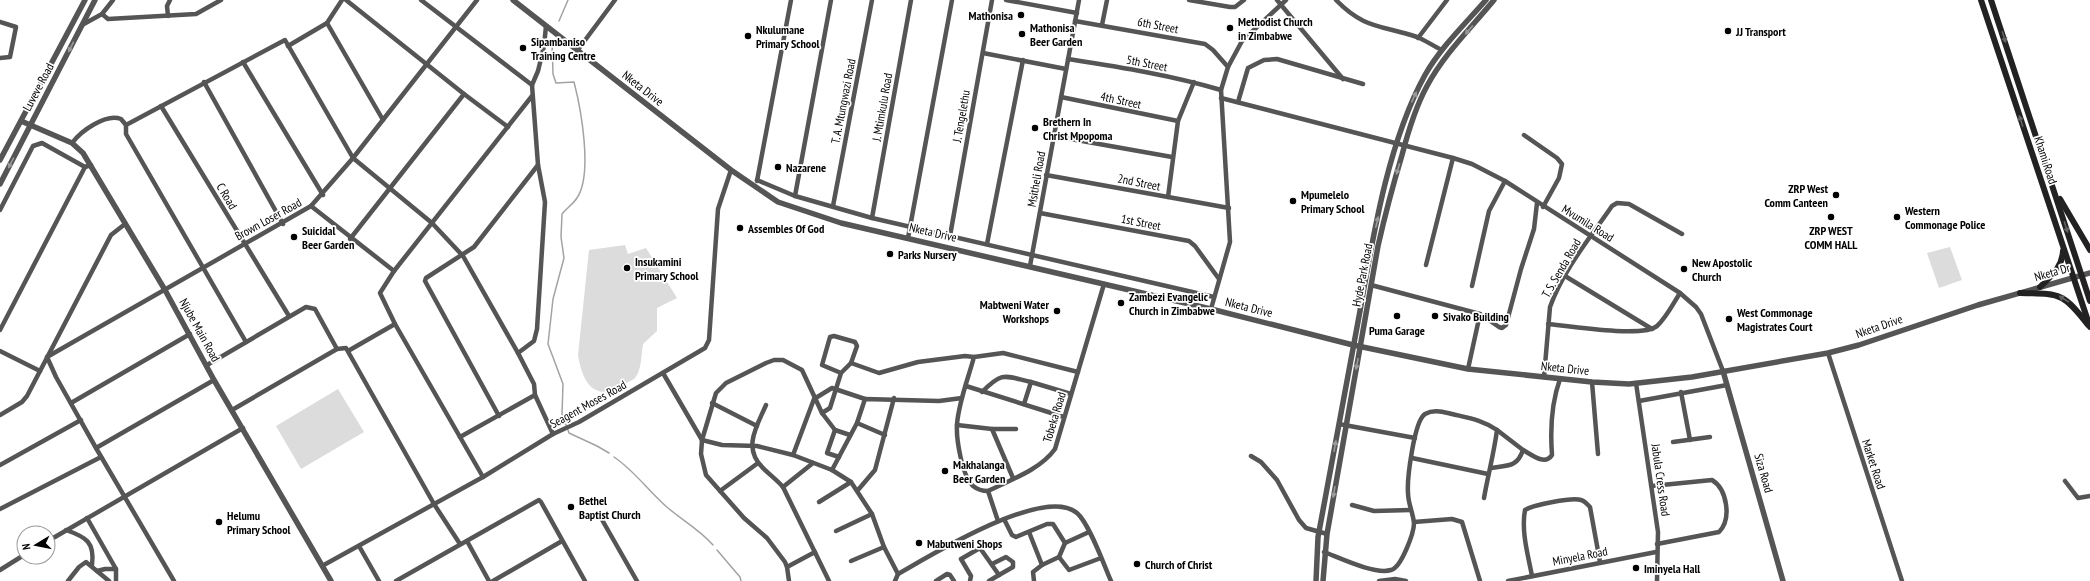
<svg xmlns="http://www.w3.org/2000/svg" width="2090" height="581" viewBox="0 0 2090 581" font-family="'PT Sans Narrow',sans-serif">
<rect width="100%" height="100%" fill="#fff"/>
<g fill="#dcdcdc">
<path d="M625,245L628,254L646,248L677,298L657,308V331L643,344C641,355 642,369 635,378C632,381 625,383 622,386C593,403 582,380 578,355L589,250Z"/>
<path d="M1950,247L1962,280L1939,288L1927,253Z"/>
<path d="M338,389L364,432L301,469L276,426Z"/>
</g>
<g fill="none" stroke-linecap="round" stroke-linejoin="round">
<g stroke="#a3a3a3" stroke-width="1.5">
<path d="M559,21L568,0"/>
<path d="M552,43L553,74L556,83L574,82C581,109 593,174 577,198C573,204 566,209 562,214L561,237L564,258L553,299L548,344L563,384L562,414L566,425"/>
<path d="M568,430L569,433L597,446L609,453"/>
<path d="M614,457C635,471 649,492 668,508C682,520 700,530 713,545"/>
<path d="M717,550L740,577L741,581"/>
</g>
<g stroke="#555" stroke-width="4.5">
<path d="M113,0L102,14L108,19L196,14L221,0"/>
<path d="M346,0L464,94L508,127"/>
<path d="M421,0L532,85L538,165L545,202L537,329L534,341L518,353"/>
<path d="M1006,0L1077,13"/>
<path d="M1189,0L1230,7H1235L1244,0"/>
<path d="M1277,0L1343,79"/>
<path d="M1336,0C1364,29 1381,25 1417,37C1425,40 1433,46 1442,50"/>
<path d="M168,16L167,6L170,0"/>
<path d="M1075,21L1205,44L1213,50L1228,67"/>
<path d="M0,22L16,27L10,57L0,58"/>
<path d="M327,23L383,120"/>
<path d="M82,25L102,14"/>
<path d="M1102,25L1107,0"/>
<path d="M1418,38L1447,0"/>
<path d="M288,46L327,23L342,0"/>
<path d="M577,51L615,0"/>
<path d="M983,53L1066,69"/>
<path d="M1068,59C1119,67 1171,75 1221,90"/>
<path d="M243,62L323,195"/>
<path d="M204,82L283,224"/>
<path d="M532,85L538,71L544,46L546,26"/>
<path d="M1061,97L1178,121"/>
<path d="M1221,98L1453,158L1472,164L1505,181L1680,293L1696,307L1701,314L1723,371"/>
<path d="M1238,102L1248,68L1264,60L1277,59L1363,84"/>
<path d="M161,106L289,316"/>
<path d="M1524,135L1557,158L1562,164L1559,178L1543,207"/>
<path d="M1054,136L1172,157"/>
<path d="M72,143C81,131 106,113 121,119L126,125"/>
<path d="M1046,175L1229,208"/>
<path d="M757,180L795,196L872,218L1214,297"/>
<path d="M757,181L791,0"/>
<path d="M795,196L831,0"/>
<path d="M1168,197L1178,121L1194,82"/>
<path d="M311,206L394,271"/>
<path d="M833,206L872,0"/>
<path d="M0,210L33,146L42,143L85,167"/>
<path d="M1040,213L1189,241L1195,246L1219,279"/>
<path d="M872,218L911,0"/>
<path d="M950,236L992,0"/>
<path d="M908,238L952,0"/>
<path d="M350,239L464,94"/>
<path d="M987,244L1023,60"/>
<path d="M1426,265L1453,158"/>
<path d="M1030,266L1079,0"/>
<path d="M1565,276L1652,329"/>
<path d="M1371,285L1480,314L1468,369"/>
<path d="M1472,286L1489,211L1505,181"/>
<path d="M1211,309L1230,242L1221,90L1228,67L1242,41L1286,0"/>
<path d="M1480,314L1499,327L1502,328L1506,325L1521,269L1534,229L1537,203"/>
<path d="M1548,324C1568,326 1644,338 1657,326C1666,318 1673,304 1680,293"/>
<path d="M0,330L85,167L91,165"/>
<path d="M246,342L126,134V125L285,40L353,158L432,223L463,256L518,353L534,384L535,395L553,434"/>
<path d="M0,351L40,371"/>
<path d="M348,351L395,324"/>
<path d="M1828,353L1902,581"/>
<path d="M851,363L879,373L918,362L965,356L974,357"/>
<path d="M207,365L306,307L315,309L337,349"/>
<path d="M663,373L702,440L722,445L757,446L793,455L832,470L851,482L872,514L884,547L898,574L895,581"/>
<path d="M1544,377L1550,307C1563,270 1590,238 1612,206L1617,203L1629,204L1682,234"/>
<path d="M1592,382L1598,454"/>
<path d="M1636,383L1658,532L1657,581"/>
<path d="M966,386L1064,417"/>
<path d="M982,392C1003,371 1004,376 1031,382"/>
<path d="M1681,392L1690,440"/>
<path d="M1639,401L1727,385"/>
<path d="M71,403L190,334"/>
<path d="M712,403L757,426"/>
<path d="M1024,404L1031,382L1071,394"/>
<path d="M766,405C757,426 742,448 763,468C770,475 777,480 783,487L813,463"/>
<path d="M232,410L337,349L346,348L434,504L460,544"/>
<path d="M822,413L830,408L841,373L851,363L857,346L855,342L834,336L830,337L822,365L841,373"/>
<path d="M0,415L22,402L27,396L111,235L125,224"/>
<path d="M499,416L425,281L426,278L474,247L538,165"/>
<path d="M857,423L885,435"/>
<path d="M1339,424L1415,438"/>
<path d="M957,425L992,429H1016"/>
<path d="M992,429L1013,478"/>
<path d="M835,430L827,453L839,457"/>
<path d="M460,437L535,395"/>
<path d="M1673,442L1710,437"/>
<path d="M96,448L214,380"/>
<path d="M1523,450C1532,455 1545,466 1552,455C1550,428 1551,404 1560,379"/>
<path d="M793,455L814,399L832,388L865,399"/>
<path d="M1251,456L1261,462L1277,480L1299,520L1306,528L1327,534"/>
<path d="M1412,458L1488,474"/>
<path d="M0,465L81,420"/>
<path d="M1491,468C1507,465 1517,468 1523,450L1497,430"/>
<path d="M832,470L857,423L865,399L939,401L962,398"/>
<path d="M483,477L395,324L380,293L394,271L532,96"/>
<path d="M2065,481L2078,498L2090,496"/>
<path d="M1652,486L1712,480C1727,489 1732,519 1719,532L1657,544"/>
<path d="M783,487L829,581"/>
<path d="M858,490L875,470L894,398"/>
<path d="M720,491L758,463"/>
<path d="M988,491C982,491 978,490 973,486C962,476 956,439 957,424C959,401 968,379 974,357L1003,353L1078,372"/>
<path d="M819,502L851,482"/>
<path d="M1352,505L1374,511L1410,510"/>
<path d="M0,509L101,457"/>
<path d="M87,518L116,569V581"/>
<path d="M601,518L637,581"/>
<path d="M1004,519L1012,535L1016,537L1047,524H1053L1065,543L1089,532"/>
<path d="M998,521L988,491C1010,480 1040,470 1055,449L1104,284"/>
<path d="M1414,522L1452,519L1462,522L1480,581"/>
<path d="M66,530C86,537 95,542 92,565"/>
<path d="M836,531L872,514"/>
<path d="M1029,532L1042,565L1059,557L1069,570L1101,558"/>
<path d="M48,541L243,428"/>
<path d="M467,541L489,581"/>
<path d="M359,546L379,581"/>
<path d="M1324,552C1340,558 1375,575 1391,570C1401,568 1414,533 1414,523C1413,513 1408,503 1408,493C1407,479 1414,421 1425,414C1434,409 1443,412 1452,414C1469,418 1483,420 1497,430C1494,453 1488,475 1484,498"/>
<path d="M1059,557L1065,543"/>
<path d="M851,561L884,547"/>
<path d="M992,564L1006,557L1013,562V567L999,575"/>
<path d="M322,566L483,477L553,434L579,422L705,348L709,340L718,209L731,170"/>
<path d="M787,567L815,552"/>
<path d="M0,570L24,555"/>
<path d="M97,571L105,569H116"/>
<path d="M898,574C930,556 1044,485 1077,513C1089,523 1104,565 1111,581"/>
<path d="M1532,576C1528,555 1521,531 1525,510C1533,505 1572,497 1581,500C1585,501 1587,504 1590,507L1600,562"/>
<path d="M68,581L79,567L86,562L109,581"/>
<path d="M174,581L96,448L56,377L47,357L311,206L353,158L477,0"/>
<path d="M396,581L539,500L541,502L585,581"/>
<path d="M493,581L562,541"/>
<path d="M789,581L787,567L785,562L767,538L744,518L706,475L701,454L702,440L716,393L726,383L766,363L774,360H783L802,370L822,413L835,430L850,435"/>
<path d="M936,581L947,574L950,575L954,581"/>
<path d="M970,581L971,576L961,559L980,548L999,575L989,581"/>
<path d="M1034,581L1033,572L1042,565"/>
<path d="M1379,581L1395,579L1406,581"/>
<path d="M1508,581L1656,552"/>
</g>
<g stroke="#555" stroke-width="5.5">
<path d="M513,0L731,170L778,202L841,223L1211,309L1353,345L1468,369L1592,382L1629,384L1692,377L1828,353L1859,345L1978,305L2090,273"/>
<path d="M21,121L72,143L83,153L165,290L214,380L331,581"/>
<path d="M0,160L85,0"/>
<path d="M0,184L95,0"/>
<path d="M1723,371L1783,581"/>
<path d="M1316,581L1318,537C1332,462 1346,386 1360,311C1373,236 1388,142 1425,75C1441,47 1465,24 1486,0"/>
<path d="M1323,581L1327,534L1378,246C1385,215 1393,185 1402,155C1408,132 1415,108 1427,86C1444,54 1471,28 1494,0"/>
</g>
<g stroke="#222" stroke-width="6">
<path d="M1981,0L2090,327"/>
<path d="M1991,0L2090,301"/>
<path d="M2060,199L2090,250"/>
<path d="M2040,287C2051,276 2062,268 2063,251"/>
<path d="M2020,293C2060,294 2063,292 2088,325"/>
</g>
</g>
<defs><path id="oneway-solid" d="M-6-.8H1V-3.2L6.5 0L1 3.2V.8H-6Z"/></defs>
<g fill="#999">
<use href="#oneway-solid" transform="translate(1469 30) rotate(131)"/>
<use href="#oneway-solid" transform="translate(71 47) rotate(117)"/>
<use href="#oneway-solid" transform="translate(1414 97) rotate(-65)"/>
<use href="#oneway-solid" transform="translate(11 163) rotate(117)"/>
<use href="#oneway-solid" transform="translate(1398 169) rotate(106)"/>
<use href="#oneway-solid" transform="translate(1377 222) rotate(-77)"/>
<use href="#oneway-solid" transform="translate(1357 364) rotate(101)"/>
<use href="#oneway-solid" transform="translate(1335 446) rotate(-80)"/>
<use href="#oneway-solid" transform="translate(1334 492) rotate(100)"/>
</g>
<g fill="#646464">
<use href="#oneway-solid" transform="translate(2004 37) rotate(72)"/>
<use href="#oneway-solid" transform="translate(2021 121) rotate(-108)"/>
<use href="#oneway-solid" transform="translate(2066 227) rotate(72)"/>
<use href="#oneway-solid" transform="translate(2064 299) rotate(-148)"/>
</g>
<g fill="#000" stroke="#fff" stroke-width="1.5">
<circle cx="1021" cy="15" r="4"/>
<circle cx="1230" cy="28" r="4"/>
<circle cx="1728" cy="31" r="4"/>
<circle cx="1022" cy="34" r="4"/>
<circle cx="748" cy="36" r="4"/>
<circle cx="523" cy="48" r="4"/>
<circle cx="1035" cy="128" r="4"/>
<circle cx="778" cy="167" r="4"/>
<circle cx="1836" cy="195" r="4"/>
<circle cx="1293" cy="201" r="4"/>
<circle cx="1831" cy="217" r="4"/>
<circle cx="1897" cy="217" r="4"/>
<circle cx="740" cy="228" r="4"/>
<circle cx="294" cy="237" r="4"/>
<circle cx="890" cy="254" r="4"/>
<circle cx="627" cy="268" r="4"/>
<circle cx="1684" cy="269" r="4"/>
<circle cx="1121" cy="303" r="4"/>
<circle cx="1057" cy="311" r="4"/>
<circle cx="1397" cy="316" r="4"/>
<circle cx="1435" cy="316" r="4"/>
<circle cx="1729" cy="319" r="4"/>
<circle cx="945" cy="471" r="4"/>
<circle cx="571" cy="507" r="4"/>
<circle cx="219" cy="522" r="4"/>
<circle cx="919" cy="543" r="4"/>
<circle cx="1137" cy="564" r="4"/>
<circle cx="1636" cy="568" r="4"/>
</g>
<g text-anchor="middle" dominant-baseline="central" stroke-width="3.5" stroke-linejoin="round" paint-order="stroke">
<g font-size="12" font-weight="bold" fill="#000" stroke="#fff" text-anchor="start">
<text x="1013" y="15" text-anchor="end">Mathonisa</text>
<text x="1238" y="21">Methodist Church<tspan x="1238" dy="14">in Zimbabwe</tspan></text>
<text x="1030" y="27">Mathonisa<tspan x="1030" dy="14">Beer Garden</tspan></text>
<text x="756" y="29">Nkulumane<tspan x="756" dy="14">Primary School</tspan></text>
<text x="1736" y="31">JJ Transport</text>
<text x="531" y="41">Sipambaniso<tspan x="531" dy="14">Training Centre</tspan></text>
<text x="1043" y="121">Brethern In<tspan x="1043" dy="14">Christ Mpopoma</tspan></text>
<text x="786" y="167">Nazarene</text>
<text x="1828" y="188" text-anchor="end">ZRP West<tspan x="1828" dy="14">Comm Canteen</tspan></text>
<text x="1301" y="194">Mpumelelo<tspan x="1301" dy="14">Primary School</tspan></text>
<text x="1905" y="210">Western<tspan x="1905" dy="14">Commonage Police</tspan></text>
<text x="748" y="228">Assembles Of God</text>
<text x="302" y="230">Suicidal<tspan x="302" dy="14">Beer Garden</tspan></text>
<text x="1831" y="230" text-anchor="middle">ZRP WEST<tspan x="1831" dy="14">COMM HALL</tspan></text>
<text x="898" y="254">Parks Nursery</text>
<text x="635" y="261">Insukamini<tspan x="635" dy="14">Primary School</tspan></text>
<text x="1692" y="262">New Apostolic<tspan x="1692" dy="14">Church</tspan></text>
<text x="1129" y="296">Zambezi Evangelic<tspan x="1129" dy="14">Church in Zimbabwe</tspan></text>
<text x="1049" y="304" text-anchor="end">Mabtweni Water<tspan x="1049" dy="14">Workshops</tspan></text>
<text x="1737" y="312">West Commonage<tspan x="1737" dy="14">Magistrates Court</tspan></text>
<text x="1443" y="316">Sivako Building</text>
<text x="1397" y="330" text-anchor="middle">Puma Garage</text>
<text x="953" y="464">Makhalanga<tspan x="953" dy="14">Beer Garden</tspan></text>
<text x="579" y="500">Bethel<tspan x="579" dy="14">Baptist Church</tspan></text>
<text x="227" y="515">Helumu<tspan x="227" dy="14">Primary School</tspan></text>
<text x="927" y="543">Mabutweni Shops</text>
<text x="1145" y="564">Church of Christ</text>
<text x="1644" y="568">Iminyela Hall</text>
</g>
<g font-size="12" fill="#000" stroke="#fff">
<text transform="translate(1158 25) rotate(11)">6th Street</text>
<text transform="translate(1147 63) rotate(11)">5th Street</text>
<text transform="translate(38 87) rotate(-62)">Luveve Road</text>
<text transform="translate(643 88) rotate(38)">Nketa Drive</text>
<text transform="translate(1121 100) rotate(12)">4th Street</text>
<text transform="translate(843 101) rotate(-79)">T. A. Mtungwazi Road</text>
<text transform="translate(882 107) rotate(-80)">J. Mtimkulu Road</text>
<text transform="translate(961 116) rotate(-80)">J. Tengelethu</text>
<text transform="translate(2046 160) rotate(72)">Khami Road</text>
<text transform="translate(1036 179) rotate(-80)">Msitheli Road</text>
<text transform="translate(1139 182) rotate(11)">2nd Street</text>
<text transform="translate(227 196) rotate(59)">C Road</text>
<text transform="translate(268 219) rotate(-29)">Brown Loser Road</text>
<text transform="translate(1141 222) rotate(11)">1st Street</text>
<text transform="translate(1588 223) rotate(32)">Mvumila Road</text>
<text transform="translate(933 232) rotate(13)">Nketa Drive</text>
<text transform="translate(1561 268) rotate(-60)">T. S. Senda Road</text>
<text transform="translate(2052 272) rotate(-16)">Nketa Dr</text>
<text transform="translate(1362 275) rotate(-79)">Hyde Park Road</text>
<text transform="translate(1249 307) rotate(14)">Nketa Drive</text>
<text transform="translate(1879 326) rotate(-19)">Nketa Drive</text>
<text transform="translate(200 330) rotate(61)">Njube Main Road</text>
<text transform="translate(1565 368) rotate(6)">Nketa Drive</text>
<text transform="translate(588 404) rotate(-29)">Seagent Moses Road</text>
<text transform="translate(1054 417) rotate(-73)">Tobeka Road</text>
<text transform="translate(1874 464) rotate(72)">Market Road</text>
<text transform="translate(1764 473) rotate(74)">Siza Road</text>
<text transform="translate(1661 480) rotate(82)">Jabula Cress Road</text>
<text transform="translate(1580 556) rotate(-11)">Minyela Road</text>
</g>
</g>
<g transform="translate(36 545) rotate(260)"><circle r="19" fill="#ffffff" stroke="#999999"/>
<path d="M0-3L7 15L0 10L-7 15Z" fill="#000000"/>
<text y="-6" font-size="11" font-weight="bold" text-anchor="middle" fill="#000000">N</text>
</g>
</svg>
